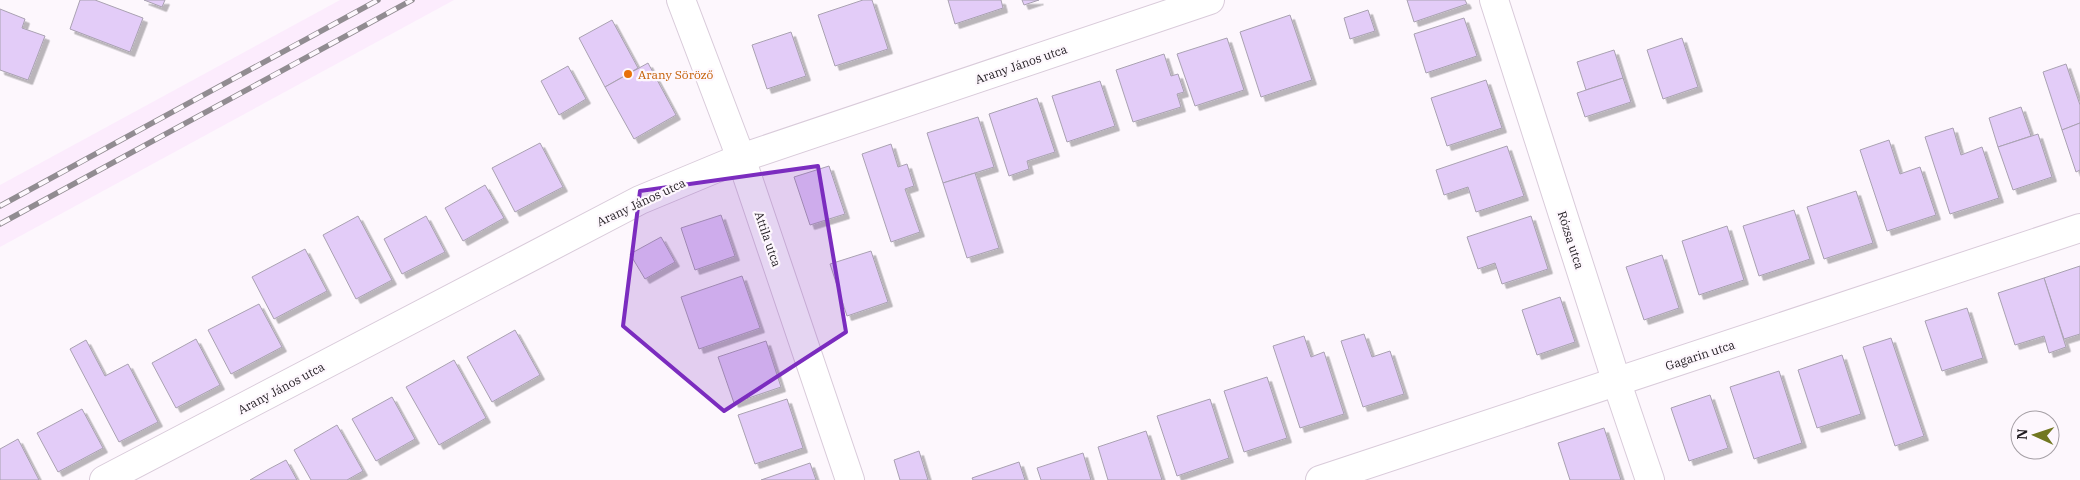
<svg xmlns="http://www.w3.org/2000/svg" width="2080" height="480" viewBox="0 0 2080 480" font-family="'IBM Plex Serif',serif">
<defs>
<filter id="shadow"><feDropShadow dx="4.5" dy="4.5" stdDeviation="0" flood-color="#0004"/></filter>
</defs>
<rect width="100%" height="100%" fill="#fdf7fd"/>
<path fill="#fcecfd" d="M340,0H454L0,247V185Z"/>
<g fill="#e3ccf8" stroke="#a9a1b1" filter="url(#shadow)">
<path d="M80,0H95L143,18L130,52L70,29Z"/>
<path d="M144,0H165L162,7Z"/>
<path d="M863,0H872L888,49L835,66L818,15Z"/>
<path d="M948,0H1001L1003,8L955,24Z"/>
<path d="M1022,0H1039L1024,5Z"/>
<path d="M1407,0H1465L1467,4L1414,22Z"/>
<path d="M0,9L25,19L22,28L45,36L28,80L0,70Z"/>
<path d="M1368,10L1375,31L1350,39L1344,18Z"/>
<path d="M1290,15L1312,80L1261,97L1240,32Z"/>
<path d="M1464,18L1477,56L1426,73L1414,34Z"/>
<path d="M612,20L638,68L605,87L579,38Z"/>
<path d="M791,32L806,76L767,89L752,45Z"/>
<path d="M1227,38L1244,90L1195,106L1177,54Z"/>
<path d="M1682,38L1698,87L1663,99L1647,50Z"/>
<path d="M1614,50L1623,78L1586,90L1577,62Z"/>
<path d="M1164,54L1171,76L1178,74L1184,92L1177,94L1181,107L1133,122L1116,70Z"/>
<path d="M648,63L676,115L634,139L605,87Z"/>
<path d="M2066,64L2080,105V123L2062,130L2043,72Z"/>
<path d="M568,66L586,99L559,115L541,81Z"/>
<path d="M1623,78L1631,102L1585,117L1577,93Z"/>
<path d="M1486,80L1502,128L1447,146L1431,98Z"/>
<path d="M1100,81L1115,126L1067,142L1052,96Z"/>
<path d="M1037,98L1055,152L1027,161L1029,169L1009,176L989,114Z"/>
<path d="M2021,107L2031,136L1998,147L1989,118Z"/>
<path d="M978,117L994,167L943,183L927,133Z"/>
<path d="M2080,123V170L2076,172L2062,130Z"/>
<path d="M1953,128L1961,155L1982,147L1999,198L1950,214L1925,137Z"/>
<path d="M2038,134L2052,177L2013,190L1998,147Z"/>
<path d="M1889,140L1900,174L1920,167L1936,215L1887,231L1860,150Z"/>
<path d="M540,143L563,187L515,212L492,168Z"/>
<path d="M891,144L898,167L907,164L914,186L905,189L920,232L891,242L862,154Z"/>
<path d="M1507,146L1524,196L1476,212L1468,187L1444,195L1436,170Z"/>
<path d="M829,166L845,214L810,225L794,177Z"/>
<path d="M975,173L999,248L967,258L943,183Z"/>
<path d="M485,185L504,218L463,241L445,208Z"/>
<path d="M1856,191L1873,243L1824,259L1807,207Z"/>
<path d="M1794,210L1810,259L1759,276L1743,226Z"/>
<path d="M721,215L735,256L695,270L681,228Z"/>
<path d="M358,216L392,280L356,299L323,235Z"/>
<path d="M426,216L445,252L402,274L384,239Z"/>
<path d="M1531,216L1548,269L1502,284L1495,263L1478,269L1467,237Z"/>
<path d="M1727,226L1744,280L1699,295L1682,241Z"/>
<path d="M661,237L675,262L645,279L630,254Z"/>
<path d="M305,249L327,291L274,319L252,277Z"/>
<path d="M871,251L888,302L847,316L830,264Z"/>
<path d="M1662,255L1679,308L1644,320L1626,267Z"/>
<path d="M2080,266V334L2064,339L2044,278Z"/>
<path d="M742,276L760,328L699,349L681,297Z"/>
<path d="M2044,278L2066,347L2049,353L2044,336L2015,345L1998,293Z"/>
<path d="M1560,297L1575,342L1537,355L1522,310Z"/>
<path d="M259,304L282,347L231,374L208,330Z"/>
<path d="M1967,308L1983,358L1942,371L1925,321Z"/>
<path d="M515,330L540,375L492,402L467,357Z"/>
<path d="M1364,334L1372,357L1390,351L1404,394L1363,407L1341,341Z"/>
<path d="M1304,336L1311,357L1324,352L1344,414L1300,428L1273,346Z"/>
<path d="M1891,338L1924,436L1895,446L1863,347Z"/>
<path d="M196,339L220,385L176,408L152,363Z"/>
<path d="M86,340L105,376L128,364L158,422L119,442L70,349Z"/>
<path d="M766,341L781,387L734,403L718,357Z"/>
<path d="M1842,355L1861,414L1817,428L1798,370Z"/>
<path d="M454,360L486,418L439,445L406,387Z"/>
<path d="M1779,371L1802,443L1754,459L1730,387Z"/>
<path d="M1267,377L1287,438L1244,452L1224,391Z"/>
<path d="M1710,395L1728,448L1689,461L1671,408Z"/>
<path d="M392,397L415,439L376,461L352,419Z"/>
<path d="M787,399L803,448L755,464L738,415Z"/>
<path d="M1210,399L1229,458L1177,476L1157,416Z"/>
<path d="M82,409L103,448L58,472L37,433Z"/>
<path d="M337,425L363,471L347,480H311L294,450Z"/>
<path d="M1604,428L1621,480H1570L1558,443Z"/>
<path d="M1146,431L1162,480H1108L1098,447Z"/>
<path d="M18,439L39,480H0V449Z"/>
<path d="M919,451L928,480H900L894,460Z"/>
<path d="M1083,453L1091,480H1041L1037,468Z"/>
<path d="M286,460L297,480H250L269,469Z"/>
<path d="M1019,462L1025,480H973L972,478Z"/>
<path d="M810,463L816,480H761Z"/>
</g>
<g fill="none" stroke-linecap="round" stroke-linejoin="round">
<defs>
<g id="street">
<path d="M681,0L741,158L850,480"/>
<path d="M1494,0L1617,383L1650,480"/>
<path d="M104,480L640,200L741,158L1210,0"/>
<path d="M1320,480L2080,228"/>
</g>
</defs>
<use href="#street" stroke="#d9cbda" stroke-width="30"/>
<use href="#street" stroke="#fff" stroke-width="28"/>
<defs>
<g id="rail">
<path d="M0,206L378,0"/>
<path d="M0,224L412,0"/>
</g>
</defs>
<use href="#rail" stroke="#918c91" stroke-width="5.5"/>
<use href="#rail" stroke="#fdf7fd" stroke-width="4" stroke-dasharray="11" stroke-linecap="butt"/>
</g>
<path fill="#7b2cbf" fill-opacity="0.2" stroke="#7b2cbf" stroke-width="4" stroke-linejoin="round" d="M818,166L846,332L724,411L623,326L640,191Z"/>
<circle fill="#e8710a" stroke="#fdf7fd" stroke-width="2" cx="628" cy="74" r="5"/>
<g text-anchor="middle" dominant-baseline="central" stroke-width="4.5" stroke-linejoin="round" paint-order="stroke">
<g font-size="12" fill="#201b20" stroke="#fdf7fd">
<text transform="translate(1021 64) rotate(-19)">Arany János utca</text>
<text transform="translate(641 202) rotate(-25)">Arany János utca</text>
<text transform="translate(768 239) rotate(71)">Attila utca</text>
<text transform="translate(1571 240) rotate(72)">Rózsa utca</text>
<text transform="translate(1700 355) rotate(-18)">Gagarin utca</text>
<text transform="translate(281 388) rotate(-28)">Arany János utca</text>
</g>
<g font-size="12" fill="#c56008" stroke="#fdf7fd" text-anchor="start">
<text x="638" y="74">Arany Söröző</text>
</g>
</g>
<g transform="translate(2035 435) rotate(273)"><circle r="24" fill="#fdf7fd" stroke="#a59fa5"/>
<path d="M0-4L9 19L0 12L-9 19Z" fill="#717720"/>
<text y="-8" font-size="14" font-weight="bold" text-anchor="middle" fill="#201b20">N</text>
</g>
</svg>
